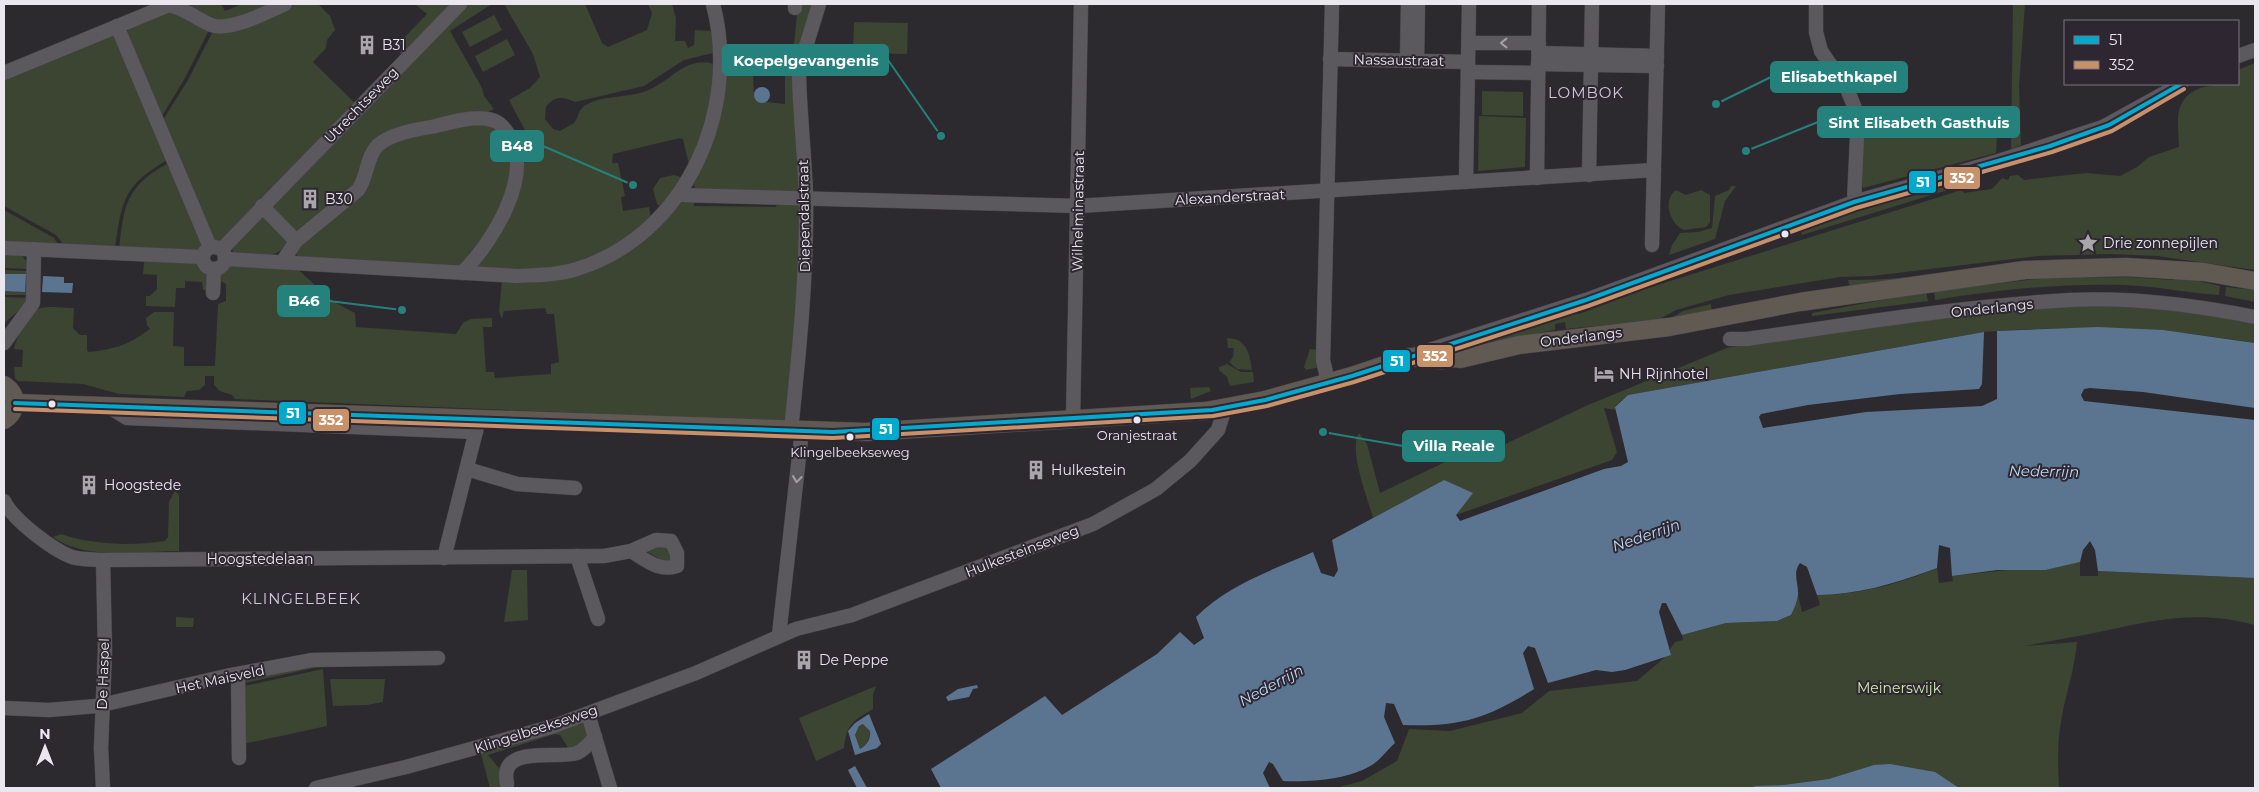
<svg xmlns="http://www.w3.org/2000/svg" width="2259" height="792" viewBox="0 0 2259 792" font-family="Montserrat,sans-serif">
<rect width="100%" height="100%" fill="#2d2a2f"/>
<g fill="#3b4531">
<path d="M221,4L225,11L242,4H275L244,16L220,22L191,8V4Z"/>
<path d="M296,4H318L330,16L335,30L327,40L326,48L313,62L356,104L221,242H215L163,120L188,80L213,31L276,12Z"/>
<path d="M415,4H454L404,54L399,53L405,48L399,43L427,14Z"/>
<path d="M467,4H492L450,31L482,88L484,96L494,109L486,113L388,136L361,179L297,234L273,211L271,205Z"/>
<path d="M504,4H585L602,43L608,47L647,30L652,13L648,4H672L676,18L675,41H685L688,48L694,45L695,30L713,31V53L684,60L644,86L575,102C563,97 555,95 546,107L545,119L553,129L560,131L574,123C579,117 578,109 586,105C603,95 628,98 646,91C670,83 682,58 711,63L715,67L706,127L689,165L683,139L680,138L613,154L612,163H618L625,196L621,197L623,211L649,207L651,218L628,240L576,264L543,271L479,268L477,265L522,164L527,162L531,154L522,137L527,134L509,100L530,88L540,77L533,54Z"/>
<path d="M798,4H815L800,51L802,193L696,189L692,182L724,73L730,69L753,75L754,95L758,101L785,104V69L788,46L794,45Z"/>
<path d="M2013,4H2025L2019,86L2021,145L2011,149Z"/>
<path d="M170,10L209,30L185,78L162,116L126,34L130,27Z"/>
<path d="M494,15L502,30L470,47L462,32Z"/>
<path d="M854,22L908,23L907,54L853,53Z"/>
<path d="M113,35L116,37L169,159C124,185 122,199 115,249L65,246L56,235L4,206V77Z"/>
<path d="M507,39L515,55L483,72L475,56Z"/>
<path d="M2255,63V270L2157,256L2111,254L2038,256L1872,276L1840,277L1729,295L1676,310L1658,320L1566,329L1565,322L1555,324V330L1443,353L1520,331L1573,312L1579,314L1651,287L1952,193L1962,189L1964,193L1992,189L2002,178L2008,180L2010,176L2018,175L2024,180L2086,173L2120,176L2137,167L2149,157L2179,147C2179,135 2176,118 2180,107C2189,84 2217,84 2238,84V70Z"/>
<path d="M1482,91L1523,92V116L1482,115Z"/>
<path d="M1479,116L1526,118L1525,167L1478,171Z"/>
<path d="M474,123L496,127L512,158L513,165L497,222L460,266L298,258L295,249L350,202L373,159L390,142Z"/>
<path d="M1864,134L1997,135L1996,153L1863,188L1860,179Z"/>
<path d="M170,162L203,247L199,251L119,249C124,202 127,186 170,162Z"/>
<path d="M674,175L680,177V180L661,207L657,204L653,189L660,178Z"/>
<path d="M1948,182L1953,184L1954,188L1802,235L1800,228L1870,204Z"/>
<path d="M1731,186H1736L1725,201L1715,239L1669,255L1672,245L1680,233L1698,232L1712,228L1715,196L1729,190Z"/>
<path d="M1676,190L1686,195L1701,190L1710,195V222L1706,227L1684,230C1670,224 1662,200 1676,190Z"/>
<path d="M694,200V206L776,207L777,202H800L801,258L786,419L783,421L235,399L232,395L220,391L214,385V376H205V385L199,390L187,391L184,397L119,394L83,384L18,381L15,378L14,367H22L23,350L14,349C16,339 28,314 38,309C48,305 64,308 74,308L73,328L80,335H87V351L89,352C116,349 128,345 150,329L147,325L146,318L154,312H174L173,346L184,347V366H215L218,304L226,301V284L219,280L220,275L230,264L295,267L334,302L355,313L356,327L456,334L463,323L471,319L492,318V327H483L486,372H494L495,378L551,374V364L559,362L554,314H547L545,308L504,311L502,319L499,312L502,280L543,279L645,238L681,203Z"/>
<path d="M4,210L54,238L59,246L4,244Z"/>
<path d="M263,214L288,242C277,262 251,255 233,254L232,245Z"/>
<path d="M1768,240L1770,244L1708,265L1710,262Z"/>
<path d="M4,252L22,256L29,264L28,269L4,268Z"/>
<path d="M148,259L196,261L201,270L208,276L209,290H203L202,282L185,281V288H176L175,307L146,306V296H150L157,289V275L143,274L144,262Z"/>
<path d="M2061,259H2129L2183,267L1851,290L1848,280C1919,281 1990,263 2061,259Z"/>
<path d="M4,270L28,271V295H4Z"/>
<path d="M2177,276L2220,286L2219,295C2187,293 2156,286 2124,285C2061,283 1998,290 1935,300L1934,291L2045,278L2128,277L2173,280Z"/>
<path d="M2226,287L2255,290V302L2225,296Z"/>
<path d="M1926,292L1928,301L1812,316V313Z"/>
<path d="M4,297L28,298C22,310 12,315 4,324Z"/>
<path d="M1711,304L1712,314L1665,322L1683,311Z"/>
<path d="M2134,305L2255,320V343C2165,327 2076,325 1984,332L1628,395L1615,406L1616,410L1604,408L1617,452L1612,460L1456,515L1444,480L1373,518C1368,499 1348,449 1359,433L1367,444L1380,493L1462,454L1467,462L1588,405L1727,348L1829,331L2001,309Z"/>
<path d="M1227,338C1246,338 1250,353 1252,370L1237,369L1229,362L1233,357L1234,348H1228Z"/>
<path d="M1310,349L1317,350L1320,367L1306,370L1304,367Z"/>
<path d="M1227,364L1241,372H1253L1254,382L1230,386L1227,377L1219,370V367Z"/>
<path d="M1209,387L1211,391L1191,399L1190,388Z"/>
<path d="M175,491L179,495V551C141,551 85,561 53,537L61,534C93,545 131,546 165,541L168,537L169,502Z"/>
<path d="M665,543L674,559L667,563L646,551Z"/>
<path d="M2080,562V576H2098V571L2255,578V625C2200,610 2158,619 2104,631C2078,636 2051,641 2024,646L2077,642C2075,669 2065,695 2061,722C2057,744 2058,766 2059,788H1336L1362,781L1397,761L1409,729L1450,731L1522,713L1549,691L1637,681L1664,658L1675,642L1683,640L1682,635L1726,623L1777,621L1791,615L1798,595L1802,612L1820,605L1817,595C1857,595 1900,584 1937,568L1939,583L1953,581L1952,576Z"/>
<path d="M512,570H527L528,620L504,622Z"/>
<path d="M176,617L194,618L193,627H176Z"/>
<path d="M323,665V666L240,684L243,678Z"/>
<path d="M323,669L327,726L243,744L240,687Z"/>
<path d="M330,679H385L383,702L367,705L333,706Z"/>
<path d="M876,686L873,695V709C853,721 847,723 844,748L816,761L799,718Z"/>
<path d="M584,723L588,739L582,747L569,749L560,735L555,734L488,755L500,769L506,788H490L481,754Z"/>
<path d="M863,724L870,731C870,739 867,745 860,749L855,735L859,726Z"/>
</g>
<g fill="#5b7591" fill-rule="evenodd">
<circle cx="762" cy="95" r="8"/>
<path d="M4,274H26L25,292L4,291Z"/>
<path d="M43,276L64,277V283H73L72,293L42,292Z"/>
<path d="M2098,327L2163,330L2255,343V408L2143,392L2090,388L2084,389L2081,395L2084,401L2255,420V578L2098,571L2095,550L2090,541L2083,550L2080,562L2045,570H1997L1952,576L1950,548L1939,545L1937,568L1929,571C1893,584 1856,595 1817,595L1807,567L1800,563C1792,573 1799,584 1798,595C1797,602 1794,609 1791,615L1777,621L1726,623L1682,635L1666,603H1662L1659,612L1671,655L1625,670L1612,672L1596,670L1548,683L1535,648L1528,646L1523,653L1534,689C1486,719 1459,727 1403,725L1394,704L1386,703L1384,717L1395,743C1387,750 1381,759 1372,765C1347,780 1312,782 1283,781L1273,764L1269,762L1263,773L1270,788H941L931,769L1045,696L1062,715L1157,654L1180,632L1194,645L1204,638L1196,617C1227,585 1273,570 1313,552L1321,573L1334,577L1338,570L1332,540L1444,480L1473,493L1456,515L1460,521L1604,469L1621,466L1628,462L1615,407L1628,395L1984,332L1982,384L1979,389L1900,394L1808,405L1761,414L1759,417L1763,428L1866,412L1982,406L1997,399V331Z"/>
<path d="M977,685L978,688L973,689L969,697L948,701L946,697L958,689Z"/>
<path d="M869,714L881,744L877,748L855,755L848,731L855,723ZM863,724L870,731C871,739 867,745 860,749L855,735L859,726Z"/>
<path d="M1890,764L1935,772L1959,788H1748L1756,786L1784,785L1829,779L1874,765Z"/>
<path d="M855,766L867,788H857L848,770Z"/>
</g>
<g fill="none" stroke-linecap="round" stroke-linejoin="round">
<defs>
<g id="minor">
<path d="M1816,4V32L1821,51L1834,70L1842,76L1858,116L1854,202"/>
<path d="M795,8V4"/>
<path d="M117,26L210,247"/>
<path d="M1469,43H1539"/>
<path d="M1539,53L1657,56"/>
<path d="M2238,56L2255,50"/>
<path d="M1330,59L1468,62"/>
<path d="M1407,60L1408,4"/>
<path d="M1417,61L1418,4"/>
<path d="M1538,64L1657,66"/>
<path d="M1468,72L1538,73"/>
<path d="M4,73L169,5C188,10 195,18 211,25C230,32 267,12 285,4"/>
<path d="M1589,175L1592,4"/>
<path d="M1537,178L1539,4"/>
<path d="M1466,182L1469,4"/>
<path d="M679,195L1078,206L1654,170"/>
<path d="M262,206L296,241"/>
<path d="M1652,245L1658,4"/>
<circle cx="214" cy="258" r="11"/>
<path d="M4,248L202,257"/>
<path d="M222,249L460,4"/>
<path d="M225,259L517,276C538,275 558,275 577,269C686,235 741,110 713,4"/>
<path d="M283,261L296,241L358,190C368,176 366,157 378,145C392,133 418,129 436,126C451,122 476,115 492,120C500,122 504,128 509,135C535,176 491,244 462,273"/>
<path d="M213,293L214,269"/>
<path d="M1730,339H1747C1854,324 1962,306 2070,300C2131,297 2195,305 2255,317"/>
<path d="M4,343L33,303L34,249"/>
<path d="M1411,356L1586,300L1854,202L1999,161L2103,127L2181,84"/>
<path d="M1328,382L1323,360L1332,4"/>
<path d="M106,405L127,418L476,432"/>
<path d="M1073,419L1081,4"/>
<path d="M791,430C799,353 807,276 806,198C805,158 800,117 799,76L800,66L819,4"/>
<path d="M467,469L517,484L575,488"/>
<path d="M4,501C13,520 53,550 72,557C82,560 94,559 103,560L604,556L631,551L656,540L671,541L677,553V566C659,572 646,560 631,551"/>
<path d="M577,556L598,619"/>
<path d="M444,558L478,423"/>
<path d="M779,635L802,430"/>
<path d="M238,674L239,758"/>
<path d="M4,708L49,710L97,706L226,676L312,660L438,658"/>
<path d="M588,714L610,788"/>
<path d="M507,784C498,743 558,760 577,753C584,750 590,743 595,737"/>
<path d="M103,788L101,748L105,651L103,560"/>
<path d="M316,788L406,767L554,726L696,673L796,629L852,615L1093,524L1156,489L1190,461L1218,430L1225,408"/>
</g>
<g id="major">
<path d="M1460,359L1519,345L1669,327L1800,302L2025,270L2126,267L2204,272L2255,281"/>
<path d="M4,385C18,394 18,411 4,420"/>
<path d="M15,403L865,432L1206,411L1265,400L1352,376L1408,357L1441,360L1471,356"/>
</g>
</defs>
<use href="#minor" stroke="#49454b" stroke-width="15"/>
<use href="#major" stroke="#49454b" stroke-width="19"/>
<use href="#minor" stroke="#5c595e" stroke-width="14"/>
<use href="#major" stroke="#605a53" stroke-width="18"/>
<defs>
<path id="bus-1" d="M15,403L833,432L1212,410L1265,400L1352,376L1586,300L1854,202L2050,146L2109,125L2181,84"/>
<path id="bus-2" d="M15,409L833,438L1213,416L1267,406L1354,382L1588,306L1856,208L2052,152L2112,131L2184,89"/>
</defs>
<use href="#bus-1" stroke="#2e2732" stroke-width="8"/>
<use href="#bus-2" stroke="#2e2732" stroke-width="8"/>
<use href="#bus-1" stroke="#00a9ce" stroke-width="4"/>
<use href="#bus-2" stroke="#c7916a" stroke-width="4"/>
</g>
<defs><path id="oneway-chevron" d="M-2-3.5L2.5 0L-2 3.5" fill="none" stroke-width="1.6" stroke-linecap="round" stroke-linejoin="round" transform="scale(1.25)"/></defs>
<g stroke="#a4a0a6">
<use href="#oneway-chevron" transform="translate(1504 43) rotate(-180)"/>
<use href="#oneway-chevron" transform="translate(797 479) rotate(96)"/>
</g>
<defs>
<symbol id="building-bare" viewBox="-9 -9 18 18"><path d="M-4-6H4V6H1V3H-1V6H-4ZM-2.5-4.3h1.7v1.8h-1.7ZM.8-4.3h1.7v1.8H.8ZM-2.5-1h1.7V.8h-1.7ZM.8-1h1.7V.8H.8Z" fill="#a8a5ab" stroke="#2e2732" stroke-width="2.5" paint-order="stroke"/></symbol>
<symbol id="sight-bare" viewBox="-9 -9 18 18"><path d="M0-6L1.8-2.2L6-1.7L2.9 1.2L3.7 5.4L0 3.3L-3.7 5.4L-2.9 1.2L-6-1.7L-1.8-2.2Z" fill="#a8a5ab" stroke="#2e2732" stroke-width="2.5" paint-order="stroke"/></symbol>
<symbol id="hotel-bare" viewBox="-9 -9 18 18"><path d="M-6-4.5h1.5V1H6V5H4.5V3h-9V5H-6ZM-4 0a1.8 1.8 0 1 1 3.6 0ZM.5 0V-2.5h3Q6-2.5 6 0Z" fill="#a8a5ab" stroke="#2e2732" stroke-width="2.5" paint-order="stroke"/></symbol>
</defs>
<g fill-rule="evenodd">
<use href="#building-bare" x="353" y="31" width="28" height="28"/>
<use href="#building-bare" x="296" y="185" width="28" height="28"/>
<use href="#sight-bare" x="2074" y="229" width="28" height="28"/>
<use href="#hotel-bare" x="1590" y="360" width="28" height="28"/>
<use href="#building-bare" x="1022" y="456" width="28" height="28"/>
<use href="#building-bare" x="75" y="471" width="28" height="28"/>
<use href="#building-bare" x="790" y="646" width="28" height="28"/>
</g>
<g fill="#ebe7ee" stroke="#2e2732" stroke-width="2">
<circle cx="1785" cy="234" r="4.5"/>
<circle cx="52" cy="404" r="4.5"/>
<circle cx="1137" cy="420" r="4.5"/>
<circle cx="850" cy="437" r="4.5"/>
</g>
<g text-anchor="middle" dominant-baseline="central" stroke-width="4" stroke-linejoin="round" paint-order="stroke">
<g font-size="13" fill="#ebe7ee" stroke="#2e2732">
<text x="1137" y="435">Oranjestraat</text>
<text x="850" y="452">Klingelbeekseweg</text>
</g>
<g font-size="14" fill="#ebe7ee" stroke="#2e2732" text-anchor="start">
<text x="382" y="45">B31</text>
<text x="325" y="199">B30</text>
<text x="2103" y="243">Drie zonnepijlen</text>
<text x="1619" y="374">NH Rijnhotel</text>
<text x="1051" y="470">Hulkestein</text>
<text x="104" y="485">Hoogstede</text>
<text x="819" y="660">De Peppe</text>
</g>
<g font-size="14" fill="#ebe7ee" stroke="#2e2732">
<text transform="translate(1399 60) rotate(1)">Nassaustraat</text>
<text transform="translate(361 105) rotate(-46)">Utrechtseweg</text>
<text transform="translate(1230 197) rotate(-3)">Alexanderstraat</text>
<text transform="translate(1078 211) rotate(-89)">Wilhelminastraat</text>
<text transform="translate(804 216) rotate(-91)">Diependalstraat</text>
<text transform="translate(1992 308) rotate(-6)">Onderlangs</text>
<text transform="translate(1581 337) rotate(-7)">Onderlangs</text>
<text transform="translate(1022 551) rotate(-21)">Hulkesteinseweg</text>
<text x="260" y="559">Hoogstedelaan</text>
<text transform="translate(103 674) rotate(-88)">De Haspel</text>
<text transform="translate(220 679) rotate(-12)">Het Maisveld</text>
<text transform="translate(536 729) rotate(-18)">Klingelbeekseweg</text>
</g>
<g font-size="14" fill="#cdecae" stroke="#2e2732">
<text x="1899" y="688">Meinerswijk</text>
</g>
<g font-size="15" letter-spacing="1" fill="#d0c7d5" stroke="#2e2732">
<text x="1586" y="92">LOMBOK</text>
<text x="301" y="598">KLINGELBEEK</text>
</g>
<g font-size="15" font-style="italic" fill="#bdd9f8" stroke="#2e2732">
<text transform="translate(2044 471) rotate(1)">Nederrijn</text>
<text transform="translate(1646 535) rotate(-19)">Nederrijn</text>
<text transform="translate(1271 685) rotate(-28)">Nederrijn</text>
</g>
</g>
<path fill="none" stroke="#25817b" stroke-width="2" d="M941 136L888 60M1716 104L1771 77M1746 151L1818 122M633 185L543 146M402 310L329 301M1323 432L1403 446"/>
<g fill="#25817b" stroke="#2e2732" stroke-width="2">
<circle cx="941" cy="136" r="5"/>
<circle cx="1716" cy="104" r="5"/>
<circle cx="1746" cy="151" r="5"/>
<circle cx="633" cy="185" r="5"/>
<circle cx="402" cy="310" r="5"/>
<circle cx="1323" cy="432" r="5"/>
</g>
<g fill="#25817b" stroke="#25817b" stroke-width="2">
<rect x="723" y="45" width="165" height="30" rx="5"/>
<rect x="1771" y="62" width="136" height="30" rx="5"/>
<rect x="1818" y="107" width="201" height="30" rx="5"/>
<rect x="491" y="131" width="52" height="30" rx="5"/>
<rect x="278" y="286" width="51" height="30" rx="5"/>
<rect x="1403" y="431" width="101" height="30" rx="5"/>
</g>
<g font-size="15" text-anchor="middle" font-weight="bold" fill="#fff">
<text x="806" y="66">Koepelgevangenis</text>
<text x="1839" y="82">Elisabethkapel</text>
<text x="1919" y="128">Sint Elisabeth Gasthuis</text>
<text x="517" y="151">B48</text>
<text x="304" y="306">B46</text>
<text x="1454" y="451">Villa Reale</text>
</g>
<g stroke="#2e2732" stroke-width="2">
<rect x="1943" y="166" width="38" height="24" rx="5" fill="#c7916a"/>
<rect x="1908" y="170" width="29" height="24" rx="5" fill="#00a9ce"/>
<rect x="1416" y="344" width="38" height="24" rx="5" fill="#c7916a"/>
<rect x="1382" y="349" width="29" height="24" rx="5" fill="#00a9ce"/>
<rect x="278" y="401" width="29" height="24" rx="5" fill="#00a9ce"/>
<rect x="312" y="408" width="38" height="24" rx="5" fill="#c7916a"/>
<rect x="871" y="417" width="29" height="24" rx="5" fill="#00a9ce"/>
</g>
<g font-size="14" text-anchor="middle" font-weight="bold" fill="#fff">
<text x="1962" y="183">352</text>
<text x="1923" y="187">51</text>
<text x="1435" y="361">352</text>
<text x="1397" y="366">51</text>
<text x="293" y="418">51</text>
<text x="331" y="425">352</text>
<text x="886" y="434">51</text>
</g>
<rect width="2259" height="792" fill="none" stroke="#ebe7ee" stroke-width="10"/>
<rect x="2064" y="20" width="175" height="65" fill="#2e2732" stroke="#7a747d"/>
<rect x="2074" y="36" width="25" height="8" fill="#00a9ce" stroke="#7a747d"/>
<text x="2109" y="45" font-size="15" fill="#ebe7ee">51</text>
<rect x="2074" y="61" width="25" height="8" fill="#c7916a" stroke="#7a747d"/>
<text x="2109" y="70" font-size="15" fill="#ebe7ee">352</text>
<g transform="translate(45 747)" stroke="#2e2732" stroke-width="4" paint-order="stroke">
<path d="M0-4L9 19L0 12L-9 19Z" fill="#ebe7ee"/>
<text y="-8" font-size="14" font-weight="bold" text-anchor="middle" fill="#ebe7ee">N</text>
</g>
</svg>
